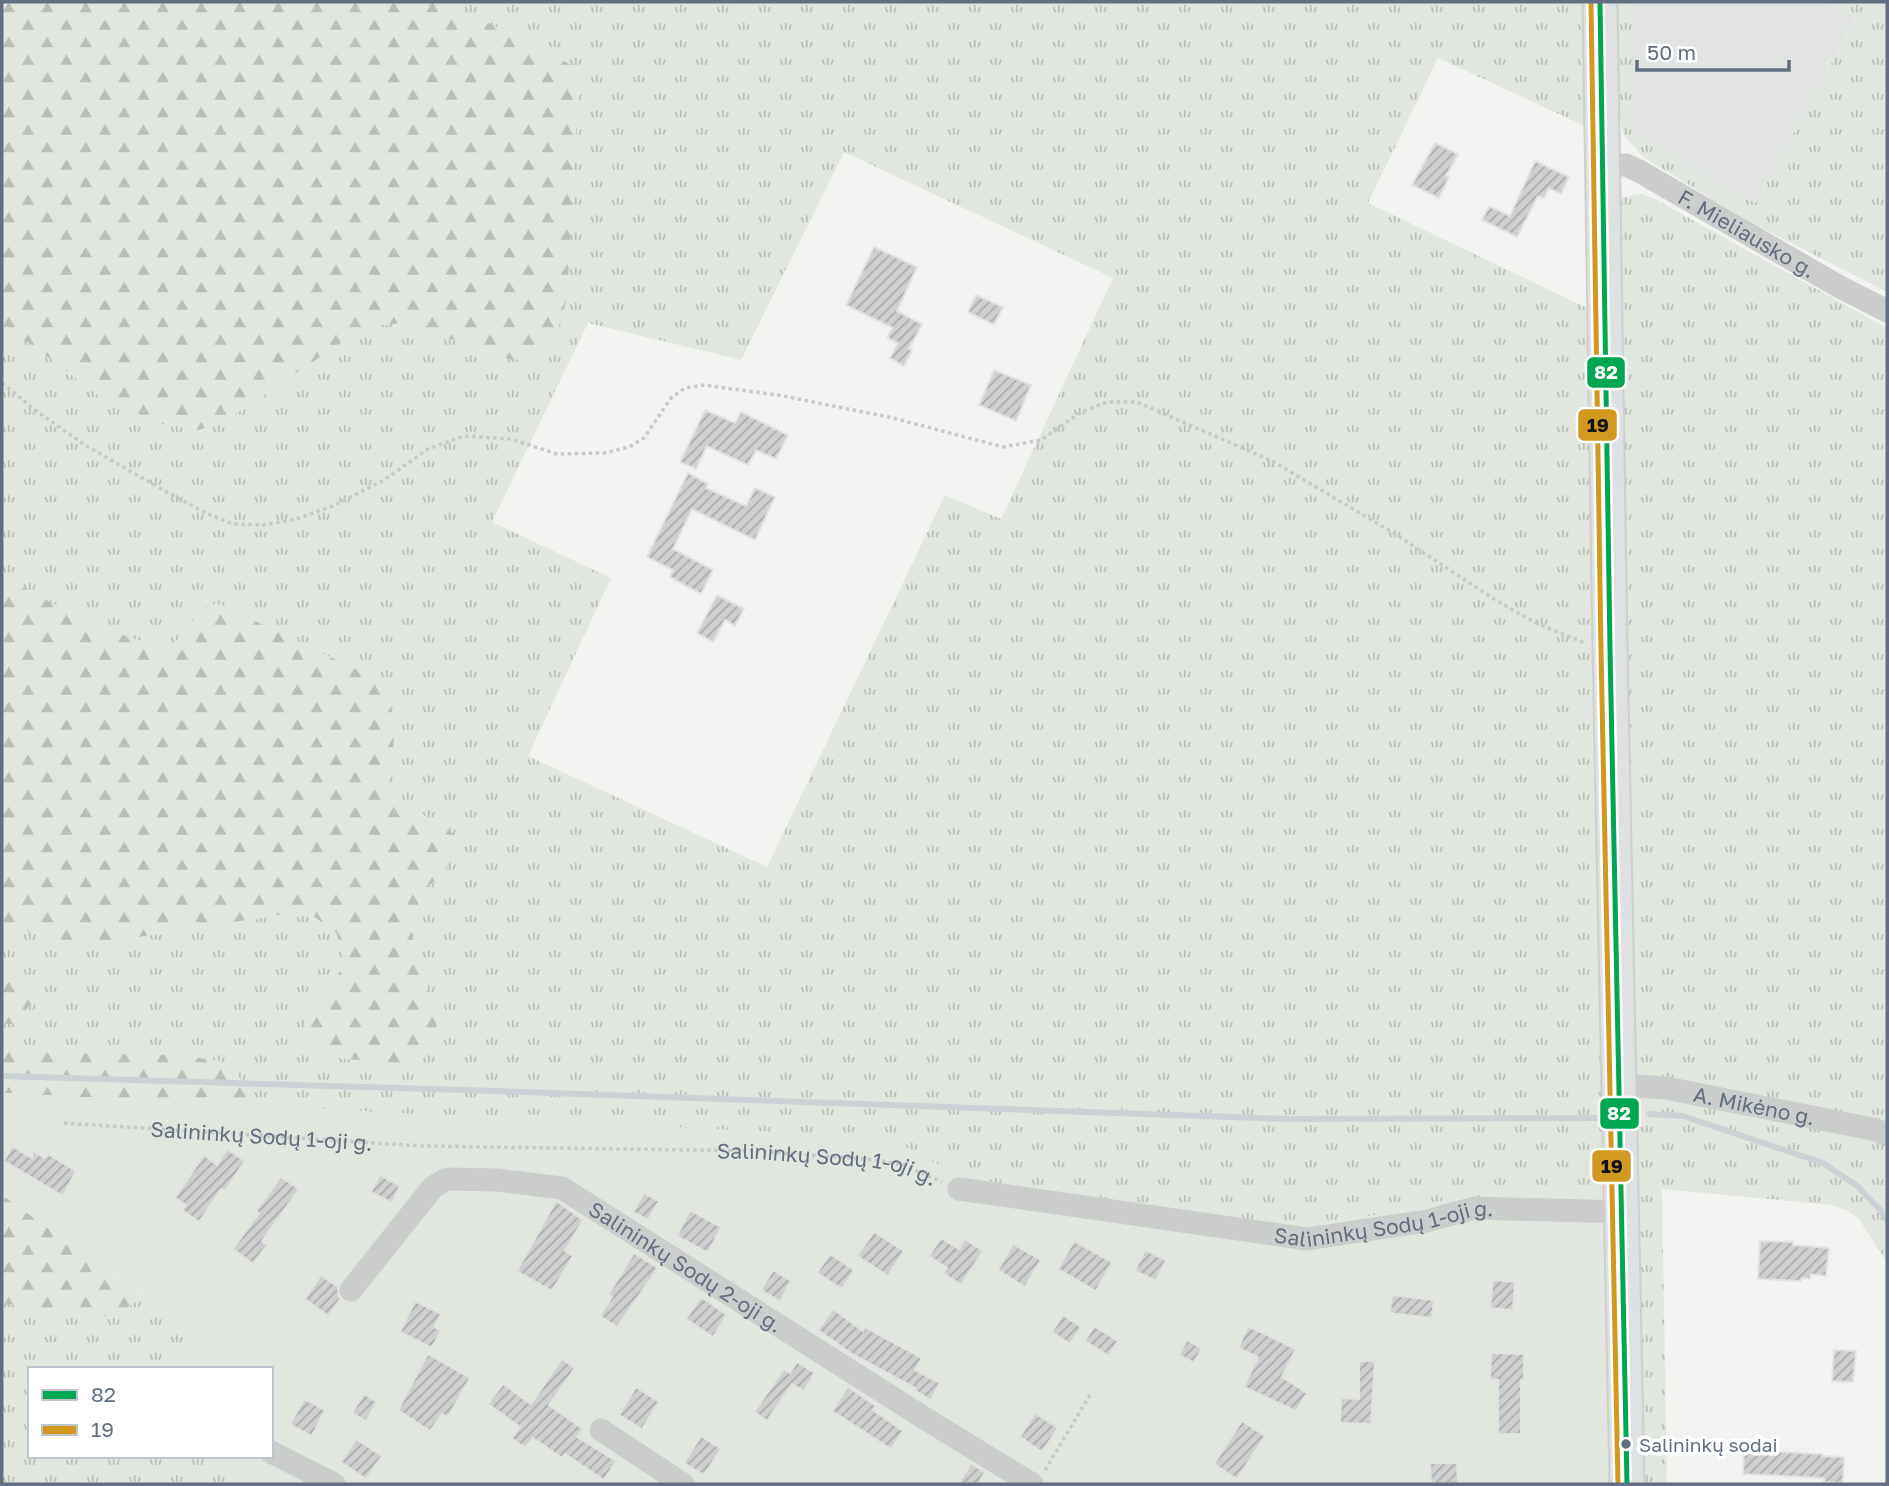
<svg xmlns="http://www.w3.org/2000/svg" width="1889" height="1486" viewBox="0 0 1889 1486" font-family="'Golos Text',sans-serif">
<defs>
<pattern id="grass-tufts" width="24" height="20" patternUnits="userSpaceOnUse" patternTransform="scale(1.75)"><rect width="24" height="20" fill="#e1e6de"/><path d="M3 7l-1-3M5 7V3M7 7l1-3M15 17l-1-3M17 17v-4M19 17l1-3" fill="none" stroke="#babfb9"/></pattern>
<pattern id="forest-firs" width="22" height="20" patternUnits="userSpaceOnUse" patternTransform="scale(1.75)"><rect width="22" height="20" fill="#e1e6de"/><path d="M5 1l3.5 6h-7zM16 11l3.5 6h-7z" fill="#babfb9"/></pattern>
<pattern id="building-hatch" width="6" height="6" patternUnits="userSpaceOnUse" patternTransform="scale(1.75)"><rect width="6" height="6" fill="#cecfcf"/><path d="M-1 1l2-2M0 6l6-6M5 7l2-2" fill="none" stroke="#abacad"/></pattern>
</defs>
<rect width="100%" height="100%" fill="#f2f3f0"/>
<path fill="#e2e4e3" d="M1632,2H1826L1855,18L1756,203L1635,136Z"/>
<g fill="url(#grass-tufts)" fill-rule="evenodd">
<path d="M447,2H1587L1589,128L1438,58L1368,203L1591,310L1607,1183L1433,1202L1313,1229L967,1180L889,1138L254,1106L236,1071L218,1061L181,1055L2,1052V1024H13L30,1005L32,987L7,964L2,963V924L57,940L101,943L285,914L313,916L337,932L345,957L337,978L313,1000L314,1047L329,1057L404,1065L438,1011L417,965L410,920L427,887L444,874L430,818L399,806L387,794L394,728L392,708L203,608C197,616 183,637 176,642C149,659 29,592 2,575V323L97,394L222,423L366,326L405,323L512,360L534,357L553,344L567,299L579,69ZM844,152L1113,278L1001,519L945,495L767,867L528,756L611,578L492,522L588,323L741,360Z"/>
<path d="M1617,2H1632L1635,136L1756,203L1855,19L1826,2H1887V292L1750,222L1643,157L1624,135L1620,119Z"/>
<path d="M1641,194L1655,199L1887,328V1262L1858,1218L1848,1211L1832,1205L1662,1189L1667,1484H1640L1631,1027L1620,198Z"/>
<path d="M144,1296L204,1338L178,1369H30V1456H215L236,1484H2V1305L22,1304L56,1311L116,1315Z"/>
</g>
<g fill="url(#forest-firs)">
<path d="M2,2H447L579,69L567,299L553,344L533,357L512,360L405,323L366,326L222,423L198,430L158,423L97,394L2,323Z"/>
<path d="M2,575C30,592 146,657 174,642C186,636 192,618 202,609C206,606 212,605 217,603L364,673C369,678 377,682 381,687C404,713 390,763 387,794L399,806L430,818L455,835V852L444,874L427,887L410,920L417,965L438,1011L434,1049L421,1060L404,1065L329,1057L314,1047L306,1037L305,1019L313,1000L337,978L345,957L336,932L313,916L285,914L101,943L57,940L2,924Z"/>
<path d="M2,963L7,964L32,987L30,1005L13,1024H2Z"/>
<path d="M2,1052L181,1055L218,1061L236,1071L254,1106L2,1093Z"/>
<path d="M2,1195L144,1296L116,1315L90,1318L22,1304L2,1305Z"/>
</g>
<path fill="#e1e6de" d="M2,1093L889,1138L967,1180L1312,1229L1433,1202L1607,1183L1612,1484H236L215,1456H271V1369H178L204,1338L2,1195Z"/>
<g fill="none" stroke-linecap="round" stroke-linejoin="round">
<g stroke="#ccd3d6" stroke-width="6">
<path d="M2,1076L464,1090L1289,1119L1597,1118"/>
<path d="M1649,1114L1683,1116L1823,1163L1857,1186L1881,1211L1887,1221"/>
</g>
</g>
<g fill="url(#building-hatch)" stroke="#e2e2e0" stroke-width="2">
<path d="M1435,143L1458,154L1446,176L1449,177L1439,198L1412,185Z"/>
<path d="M1535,161L1569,177L1561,194L1549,188L1544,198L1538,196L1517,237L1482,220L1489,206L1510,216Z"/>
<path d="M874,247L917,267L897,311L922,324L909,349L912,350L904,366L890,358L898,343L887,338L893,328L846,305Z"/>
<path d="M976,295L1003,307L994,325L968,312Z"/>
<path d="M994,370L1031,385L1016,421L979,405Z"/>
<path d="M705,410L735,423L741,412L788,435L776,459L756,450L748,465L707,446L696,469L680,462Z"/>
<path d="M688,473L708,484L706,488L746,506L755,488L775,497L755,540L692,509L673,549L713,570L701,594L670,577L673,570L647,557Z"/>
<path d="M717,595L744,609L735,626L725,620L713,642L697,633Z"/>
<path d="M12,1146L32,1158L33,1151L45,1158L48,1154L76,1171L63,1196L4,1161Z"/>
<path d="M227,1149L245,1161L225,1191L221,1189L199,1222L182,1210L186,1205L175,1198L204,1155L217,1165Z"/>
<path d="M380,1175L400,1186L392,1203L371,1192Z"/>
<path d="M281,1177L299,1189L262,1241L267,1245L253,1264L233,1249L259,1213L256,1211Z"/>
<path d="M644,1193L659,1201L648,1220L633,1212Z"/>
<path d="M556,1201L583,1220L565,1251L573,1256L552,1291L517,1271Z"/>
<path d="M690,1210L721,1227L708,1253L677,1236Z"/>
<path d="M874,1232L904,1251L888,1276L857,1256Z"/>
<path d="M941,1238L959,1249L965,1239L983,1251L961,1285L943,1273L947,1268L929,1256Z"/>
<path d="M1074,1241L1112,1262L1096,1291L1058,1269Z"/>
<path d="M1760,1241L1793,1242V1245L1829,1248L1826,1276L1811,1274L1810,1279L1802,1278L1801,1281L1758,1279Z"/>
<path d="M1013,1244L1041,1260L1025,1287L998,1270Z"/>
<path d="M1145,1250L1166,1260L1156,1281L1135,1271Z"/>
<path d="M634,1253L658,1268L617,1327L600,1316L612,1297L608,1295Z"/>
<path d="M830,1254L854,1270L842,1289L817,1273Z"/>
<path d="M773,1270L791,1281L780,1301L761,1290Z"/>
<path d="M321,1275L338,1287V1294L340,1299L328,1316L305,1299Z"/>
<path d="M1493,1280L1515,1282L1513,1310L1490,1308Z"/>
<path d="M1392,1295L1434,1300L1432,1318L1390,1313Z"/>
<path d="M701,1297L727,1315L713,1337L686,1319Z"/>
<path d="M415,1301L441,1314L434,1327L441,1330L432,1348L400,1332Z"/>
<path d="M833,1309L863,1331L865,1327L922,1358L915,1370L940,1383L931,1400L914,1390L915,1388L852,1354L818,1330Z"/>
<path d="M1063,1315L1081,1327L1070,1344L1052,1332Z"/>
<path d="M1094,1326L1118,1341L1109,1356L1085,1341Z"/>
<path d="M1248,1326L1296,1349L1282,1377L1307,1393L1296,1411L1244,1387L1258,1357L1238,1348Z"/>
<path d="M1187,1340L1202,1348L1194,1363L1179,1355Z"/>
<path d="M1834,1350L1856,1351L1853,1382L1832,1381Z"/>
<path d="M1491,1353L1524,1354V1380H1521V1434H1498V1380L1490,1379Z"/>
<path d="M428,1354L470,1378L448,1417L442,1414L430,1431L398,1410Z"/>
<path d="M562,1359L575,1368L549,1405L583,1429L577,1437L616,1461L604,1480L565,1454L562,1458L533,1438L525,1448L511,1438L520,1427L488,1404L503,1384L531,1404Z"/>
<path d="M1359,1361H1375L1371,1424L1340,1423L1341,1398L1359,1399Z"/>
<path d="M797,1362L815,1373L804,1391L792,1384L767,1421L754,1412L784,1369L790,1373Z"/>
<path d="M636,1387L659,1402L642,1429L619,1415Z"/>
<path d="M848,1387L876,1406L873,1410L903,1431L891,1449L832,1411Z"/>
<path d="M364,1394L377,1402L366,1421L352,1413Z"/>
<path d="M304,1399L325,1410L312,1436L290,1425Z"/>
<path d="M1035,1413L1058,1428L1042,1452L1020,1437Z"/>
<path d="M1242,1421L1265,1436L1237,1479L1214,1464Z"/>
<path d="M701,1436L721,1449L704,1475L684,1463Z"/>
<path d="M356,1439L382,1456L366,1479L341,1462Z"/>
<path d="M1744,1450L1822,1454V1456L1844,1457L1843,1483L1824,1482V1478L1743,1474Z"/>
<path d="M1430,1463H1457L1458,1484H1431Z"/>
<path d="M971,1464L985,1472L978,1484H958Z"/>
</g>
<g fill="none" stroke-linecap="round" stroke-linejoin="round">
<defs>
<path id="secondary" d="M1600,2L1610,649L1627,1484"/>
</defs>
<use href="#secondary" stroke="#ced0d0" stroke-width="37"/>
<g stroke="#c9c9ca" stroke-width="3.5" stroke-dasharray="3.5 3.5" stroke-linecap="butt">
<path d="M2,383L35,410L88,447L165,491L206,513L233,524L263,525L296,519L333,506L384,480L428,449L464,436L511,439L557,454L605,453L629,447L644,438L671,398L685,388L703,385L778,395L889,417L1003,447L1041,440L1081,412L1107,402H1137L1272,461L1392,532L1497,601L1538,624L1585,643"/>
<path id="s1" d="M64,1123L422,1146L757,1151L876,1160L904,1165L942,1182"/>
<path d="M1045,1470L1090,1395"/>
</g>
<g stroke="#cccdcd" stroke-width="23">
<path id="s2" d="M1604,165H1626L1639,171L1838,286L1887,311"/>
<path id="s3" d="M1620,1085L1666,1088L1877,1130L1887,1135"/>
<path id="s4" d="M959,1189L1307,1239L1427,1221L1474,1208L1622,1212"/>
<path id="s5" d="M351,1290L433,1187L447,1179L497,1180L562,1188L929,1421L1032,1484"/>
<path d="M601,1430L683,1484"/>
<path d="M271,1452L334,1484"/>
</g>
<use href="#secondary" stroke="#dfe0e1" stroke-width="33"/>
<defs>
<path id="bus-1" d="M1600,2L1610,649L1627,1484"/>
<path id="bus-2" d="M1591,2L1601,649L1618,1484"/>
</defs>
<use href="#bus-1" stroke="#fff" stroke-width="10"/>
<use href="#bus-2" stroke="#fff" stroke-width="10"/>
<use href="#bus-1" stroke="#00a651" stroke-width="5"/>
<use href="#bus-2" stroke="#d29820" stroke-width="5"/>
</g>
<circle fill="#626f81" stroke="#fff" stroke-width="2.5" cx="1626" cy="1444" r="6"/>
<g text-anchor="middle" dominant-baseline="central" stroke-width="7" stroke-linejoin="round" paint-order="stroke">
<g font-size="19" fill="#626f81" stroke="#fff" text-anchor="start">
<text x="1639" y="1444">Salininkų sodai</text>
</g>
<g font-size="21" fill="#626f81" stroke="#fff">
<text stroke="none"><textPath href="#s2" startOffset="161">F. Mieliausko g.</textPath></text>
<text stroke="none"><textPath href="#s3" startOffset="136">A. Mikėno g.</textPath></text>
<text stroke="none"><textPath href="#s1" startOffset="198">Salininkų Sodų 1-oji g.</textPath></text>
<text stroke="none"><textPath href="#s1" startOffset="765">Salininkų Sodų 1-oji g.</textPath></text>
<text stroke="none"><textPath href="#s4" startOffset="430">Salininkų Sodų 1-oji g.</textPath></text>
<text stroke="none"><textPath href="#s5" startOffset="410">Salininkų Sodų 2-oji g.</textPath></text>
</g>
</g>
<g stroke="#fff" stroke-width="2.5">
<rect x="1586" y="356" width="40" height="33" rx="7" fill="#00a651"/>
<rect x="1577" y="408" width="41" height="34" rx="7" fill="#d29820"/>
<rect x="1599" y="1097" width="41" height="33" rx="7" fill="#00a651"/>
<rect x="1591" y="1149" width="41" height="34" rx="7" fill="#d29820"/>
</g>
<g font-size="19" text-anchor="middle" font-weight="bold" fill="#fff">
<text x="1606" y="379">82</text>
<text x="1619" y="1120">82</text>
</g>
<g font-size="19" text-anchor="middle" font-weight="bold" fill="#111">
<text x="1598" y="432">19</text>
<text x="1612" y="1173">19</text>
</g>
<rect width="1889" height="1486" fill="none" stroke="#626f81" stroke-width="7"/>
<rect x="28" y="1367" width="245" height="91" fill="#ffffff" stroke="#c0c5cd" stroke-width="2"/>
<rect x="42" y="1390" width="35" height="10" fill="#00a651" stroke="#c0c5cd" stroke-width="2"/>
<text x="91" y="1402" font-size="21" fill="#626f81">82</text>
<rect x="42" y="1425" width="35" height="10" fill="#d29820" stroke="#c0c5cd" stroke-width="2"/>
<text x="91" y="1437" font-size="21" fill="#626f81">19</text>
<path d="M1637 60v10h152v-10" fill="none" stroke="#626f81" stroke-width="3.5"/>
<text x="1647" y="60" font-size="21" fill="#626f81" stroke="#ffffff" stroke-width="5" paint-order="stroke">50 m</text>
</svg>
